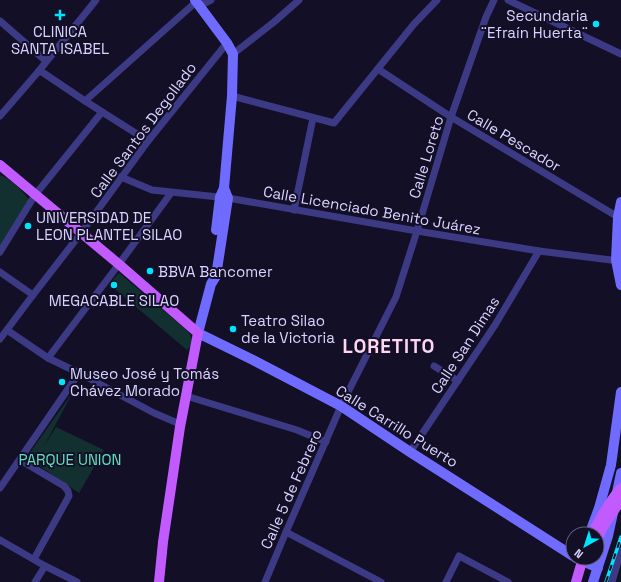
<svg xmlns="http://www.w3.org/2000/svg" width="621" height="582" viewBox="0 0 621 582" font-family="'Space Grotesk',sans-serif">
<rect width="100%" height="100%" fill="#130f26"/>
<g fill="#12302f">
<path d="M0,175C9,178 24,192 29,200L0,247Z"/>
<path d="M119,273L187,330C193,338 194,342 187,350L109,284Z"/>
<path d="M73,392L44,446L56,427L104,450L79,493L35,463L26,458Z"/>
</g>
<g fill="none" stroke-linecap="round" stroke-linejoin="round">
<g stroke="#3d3a85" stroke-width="7">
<path d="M508,0L621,54"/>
<path d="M199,6L211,0"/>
<path d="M0,21L46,61"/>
<path d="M233,54L274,22L299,0"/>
<path d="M378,69L451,117L618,217"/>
<path d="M38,72H42L85,101L148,141"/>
<path d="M232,96L334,123L414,24L437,0"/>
<path d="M85,101L196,2"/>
<path d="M0,116L38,72L96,0"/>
<path d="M121,177L152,190L228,198L417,231L539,251L619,261"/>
<path d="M294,210L313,118"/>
<path d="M0,252L35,195L102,112"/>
<path d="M0,272L33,295"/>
<path d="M7,330L48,358L79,373L154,413L180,424"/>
<path d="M0,339L33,295L81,233L148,141L227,43"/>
<path d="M48,358L119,264L171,193"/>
<path d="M434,366L458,381"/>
<path d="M186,396L297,430L326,442"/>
<path d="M410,452L495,325L539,251"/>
<path d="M20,460L64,486L68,491L69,496L34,559"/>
<path d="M0,488L79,373"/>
<path d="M286,532L381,582"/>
<path d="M0,540L45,566L77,582"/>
<path d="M35,582L45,566"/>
<path d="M265,582L286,532L341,406L396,297L417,231L451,117L486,17L494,0"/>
<path d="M446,582L459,556L508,582"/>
<path d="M612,582L621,551"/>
</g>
<g stroke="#6f6bff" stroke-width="10">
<path d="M195,0L227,43L233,54L232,96L224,188L220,197L216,230"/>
<path d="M224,188L228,198L216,276L211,284L198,333L253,360L341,406L410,452L573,556"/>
<path d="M621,202L618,217L616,260L621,285"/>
<path d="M616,497L621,473"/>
<path d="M592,527L599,508L611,465L621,392"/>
<path d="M576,558L598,568"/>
<path d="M593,582L608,536L613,513"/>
</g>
<path stroke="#c25bff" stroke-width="10" d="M0,165L121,266L198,333L180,427L163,542L159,582"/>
<defs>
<path id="rail" d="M606,582L621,537"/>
</defs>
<use href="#rail" stroke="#00e5ff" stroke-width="3.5"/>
<use href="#rail" stroke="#130f26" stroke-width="2" stroke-dasharray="6" stroke-linecap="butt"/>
<g stroke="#c25bff" stroke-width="10">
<path d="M592,534C600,518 609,502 621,488"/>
<path d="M597,540L603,527L621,500"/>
<path d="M576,582L583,558"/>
</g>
</g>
<g fill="#00e5ff" stroke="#130f26" stroke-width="1.5">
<path d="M58 9h4v4h4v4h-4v4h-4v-4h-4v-4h4z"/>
<circle cx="596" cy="24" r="4"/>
<circle cx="28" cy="226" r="4"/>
<circle cx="150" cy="271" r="4"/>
<circle cx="114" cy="285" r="4"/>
<circle cx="233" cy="329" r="4"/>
<circle cx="62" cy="382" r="4"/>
</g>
<g text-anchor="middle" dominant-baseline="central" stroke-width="4" stroke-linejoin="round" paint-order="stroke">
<g font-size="15" fill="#d9d4ff" stroke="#130f26" text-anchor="start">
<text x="588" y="15" text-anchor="end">Secundaria<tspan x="588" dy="17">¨Efraín Huerta¨</tspan></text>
<text x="60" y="31" text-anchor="middle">CLINICA<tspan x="60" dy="17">SANTA ISABEL</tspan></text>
<text x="36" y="217">UNIVERSIDAD DE<tspan x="36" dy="17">LEON PLANTEL SILAO</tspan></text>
<text x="158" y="271">BBVA Bancomer</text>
<text x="114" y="300" text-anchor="middle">MEGACABLE SILAO</text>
<text x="241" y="320">Teatro Silao<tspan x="241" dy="17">de la Victoria</tspan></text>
<text x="70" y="373">Museo José y Tomás<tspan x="70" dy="17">Chávez Morado</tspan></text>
</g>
<g font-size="15" fill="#d9d4ff" stroke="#130f26">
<text transform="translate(143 130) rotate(-53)">Calle Santos Degollado</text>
<text transform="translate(514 140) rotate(31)">Calle Pescador</text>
<text transform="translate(426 157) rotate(-73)">Calle Loreto</text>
<text transform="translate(372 210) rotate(10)">Calle Licenciado Benito Juárez</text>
<text transform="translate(465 345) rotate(-57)">Calle San Dimas</text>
<text transform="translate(397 426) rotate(32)">Calle Carrillo Puerto</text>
<text transform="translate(291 489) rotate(-66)">Calle 5 de Febrero</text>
</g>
<g font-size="15" fill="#5fe0c0" stroke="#130f26">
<text x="70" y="459">PARQUE UNION</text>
</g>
<g font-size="19" font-weight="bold" letter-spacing="1" fill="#ffd6f0" stroke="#130f26">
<text x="389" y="346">LORETITO</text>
</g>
</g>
<g transform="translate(585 546) rotate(219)"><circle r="19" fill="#130f26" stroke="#625e7d"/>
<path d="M0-3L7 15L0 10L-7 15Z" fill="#00e5ff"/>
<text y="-6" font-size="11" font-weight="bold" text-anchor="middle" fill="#d9d4ff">N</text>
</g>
</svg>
